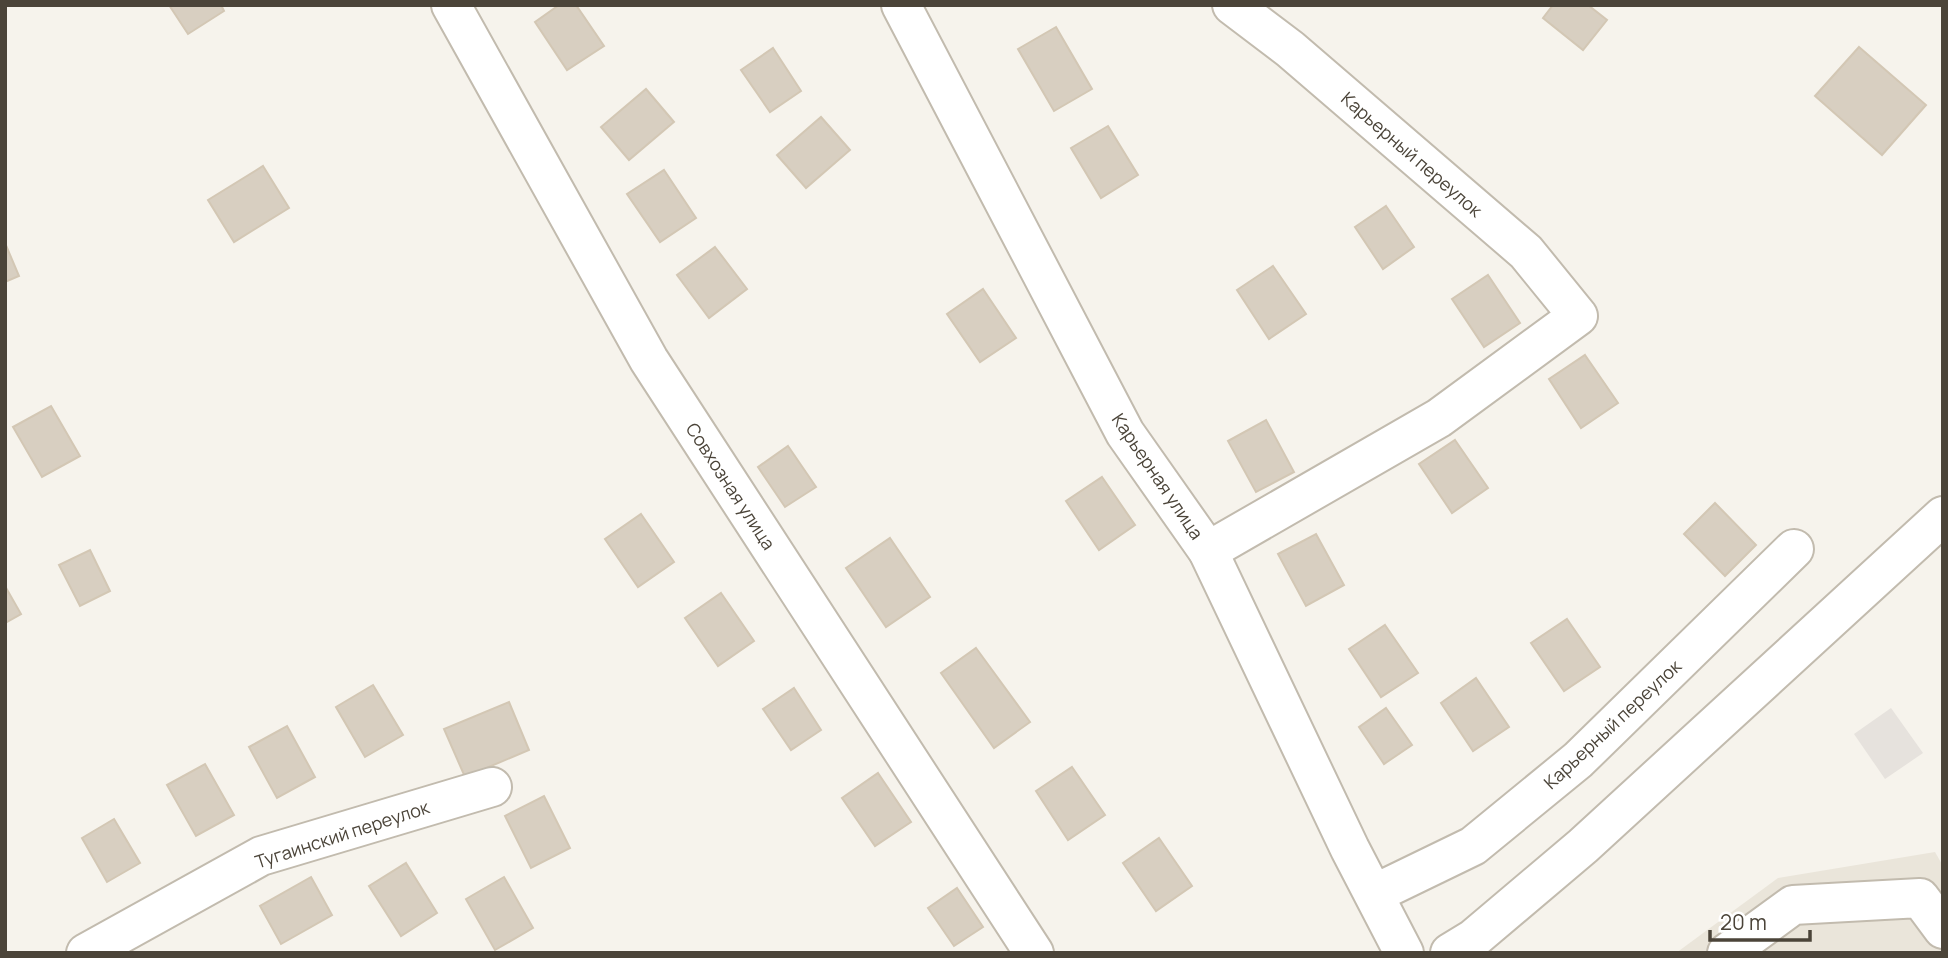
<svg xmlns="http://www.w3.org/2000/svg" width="1948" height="958" viewBox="0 0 1948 958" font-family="Manrope,sans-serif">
<rect width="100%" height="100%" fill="#f6f3ec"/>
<path fill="#eae5da" d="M1935,852L1943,866V953H1676L1778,878Z"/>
<path fill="#e6e2dd" d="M1891,708L1923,753L1885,779L1854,734Z"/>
<g fill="#d8cfc1" stroke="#d3c7b4" stroke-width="2">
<path d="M169,5H221L224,11L188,34Z"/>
<path d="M559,5H576L604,46L567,70L535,22Z"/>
<path d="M1553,5H1588L1607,20L1583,50L1543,18Z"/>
<path d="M1056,27L1092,89L1054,111L1018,49Z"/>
<path d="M1859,47L1926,105L1882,155L1815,96Z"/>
<path d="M773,48L801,91L770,112L741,70Z"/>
<path d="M646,89L674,122L629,160L601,127Z"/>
<path d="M821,117L850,150L806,188L777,155Z"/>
<path d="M1108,126L1138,175L1101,198L1071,148Z"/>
<path d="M263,166L289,208L234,242L208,200Z"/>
<path d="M664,170L696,218L660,242L627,194Z"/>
<path d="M1386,206L1414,247L1383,269L1355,227Z"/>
<path d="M5,243L19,276L5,282Z"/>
<path d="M715,247L747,289L709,318L677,275Z"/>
<path d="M1273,266L1306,314L1269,339L1237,290Z"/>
<path d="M1488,275L1520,323L1484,347L1452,299Z"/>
<path d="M983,289L1016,338L980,362L947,314Z"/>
<path d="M1585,355L1618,403L1581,428L1549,379Z"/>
<path d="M51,406L80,456L42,477L13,427Z"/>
<path d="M1266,420L1294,472L1256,492L1228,441Z"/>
<path d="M1455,440L1488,488L1452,513L1419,464Z"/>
<path d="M788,446L816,487L785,507L758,467Z"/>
<path d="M1102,477L1135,525L1099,550L1066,501Z"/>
<path d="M1715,503L1756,545L1725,576L1684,534Z"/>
<path d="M641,514L674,562L638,587L605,539Z"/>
<path d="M1316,534L1344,585L1306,606L1278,554Z"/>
<path d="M890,538L930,597L886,627L846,568Z"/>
<path d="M90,550L110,591L80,606L59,565Z"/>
<path d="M5,586L21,614L5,623Z"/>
<path d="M721,593L754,641L718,666L685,618Z"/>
<path d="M1567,619L1600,667L1564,691L1531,643Z"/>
<path d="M1385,625L1418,673L1381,697L1349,649Z"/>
<path d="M976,648L1030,722L994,748L941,673Z"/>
<path d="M1476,678L1509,727L1473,751L1441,703Z"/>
<path d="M373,685L403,735L365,757L336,707Z"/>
<path d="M794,688L821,730L791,750L763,709Z"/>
<path d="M509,702L529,750L465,777L444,729Z"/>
<path d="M1386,708L1412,745L1384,764L1359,727Z"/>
<path d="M287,726L315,777L277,798L249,747Z"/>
<path d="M205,764L234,815L196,836L167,785Z"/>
<path d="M1072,767L1105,815L1068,840L1036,791Z"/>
<path d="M878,773L911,822L875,846L842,798Z"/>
<path d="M544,796L570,848L531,868L505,816Z"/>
<path d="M114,819L140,863L107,882L82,838Z"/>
<path d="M1159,838L1192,886L1156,911L1123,863Z"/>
<path d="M406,863L437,913L401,936L369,886Z"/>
<path d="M311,877L332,915L281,944L260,906Z"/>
<path d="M504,877L533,928L495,950L466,899Z"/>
<path d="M957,888L983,927L954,946L928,908Z"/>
</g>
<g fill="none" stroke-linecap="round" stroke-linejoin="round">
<defs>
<g id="minor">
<path d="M451,5L649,360L1034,953"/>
<path d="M901,5L1125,433L1208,551L1350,849L1404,953"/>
<path d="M1208,551L1439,418L1578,316L1526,252L1290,49L1232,5"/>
<path d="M1374,894L1473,846L1578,760L1794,549"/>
<path d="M86,953L261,856L492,787"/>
<path d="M1450,953L1473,939L1583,846L1943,516"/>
<path d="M1727,953L1793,905L1920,898L1943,929"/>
</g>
</defs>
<use href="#minor" stroke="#c2bbae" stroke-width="42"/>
<use href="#minor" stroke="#fff" stroke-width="38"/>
</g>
<g text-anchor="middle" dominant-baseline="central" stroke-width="5" stroke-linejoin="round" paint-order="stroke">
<g font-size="18" fill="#4b4439" stroke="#fff">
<text transform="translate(1412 154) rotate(41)">Карьерный переулок</text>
<text transform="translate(1158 476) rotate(56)">Карьерная улица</text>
<text transform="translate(731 486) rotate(57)">Совхозная улица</text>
<text transform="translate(1612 724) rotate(-43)">Карьерный переулок</text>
<text transform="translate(342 834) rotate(-18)">Тугаинский переулок</text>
</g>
</g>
<rect width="1948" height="958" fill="none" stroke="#4b4439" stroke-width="14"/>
<path d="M1710 930v10h100v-10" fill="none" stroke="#4b4439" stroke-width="3.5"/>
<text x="1720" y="930" font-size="21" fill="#4b4439" stroke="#ffffff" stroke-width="5" paint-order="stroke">20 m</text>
</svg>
